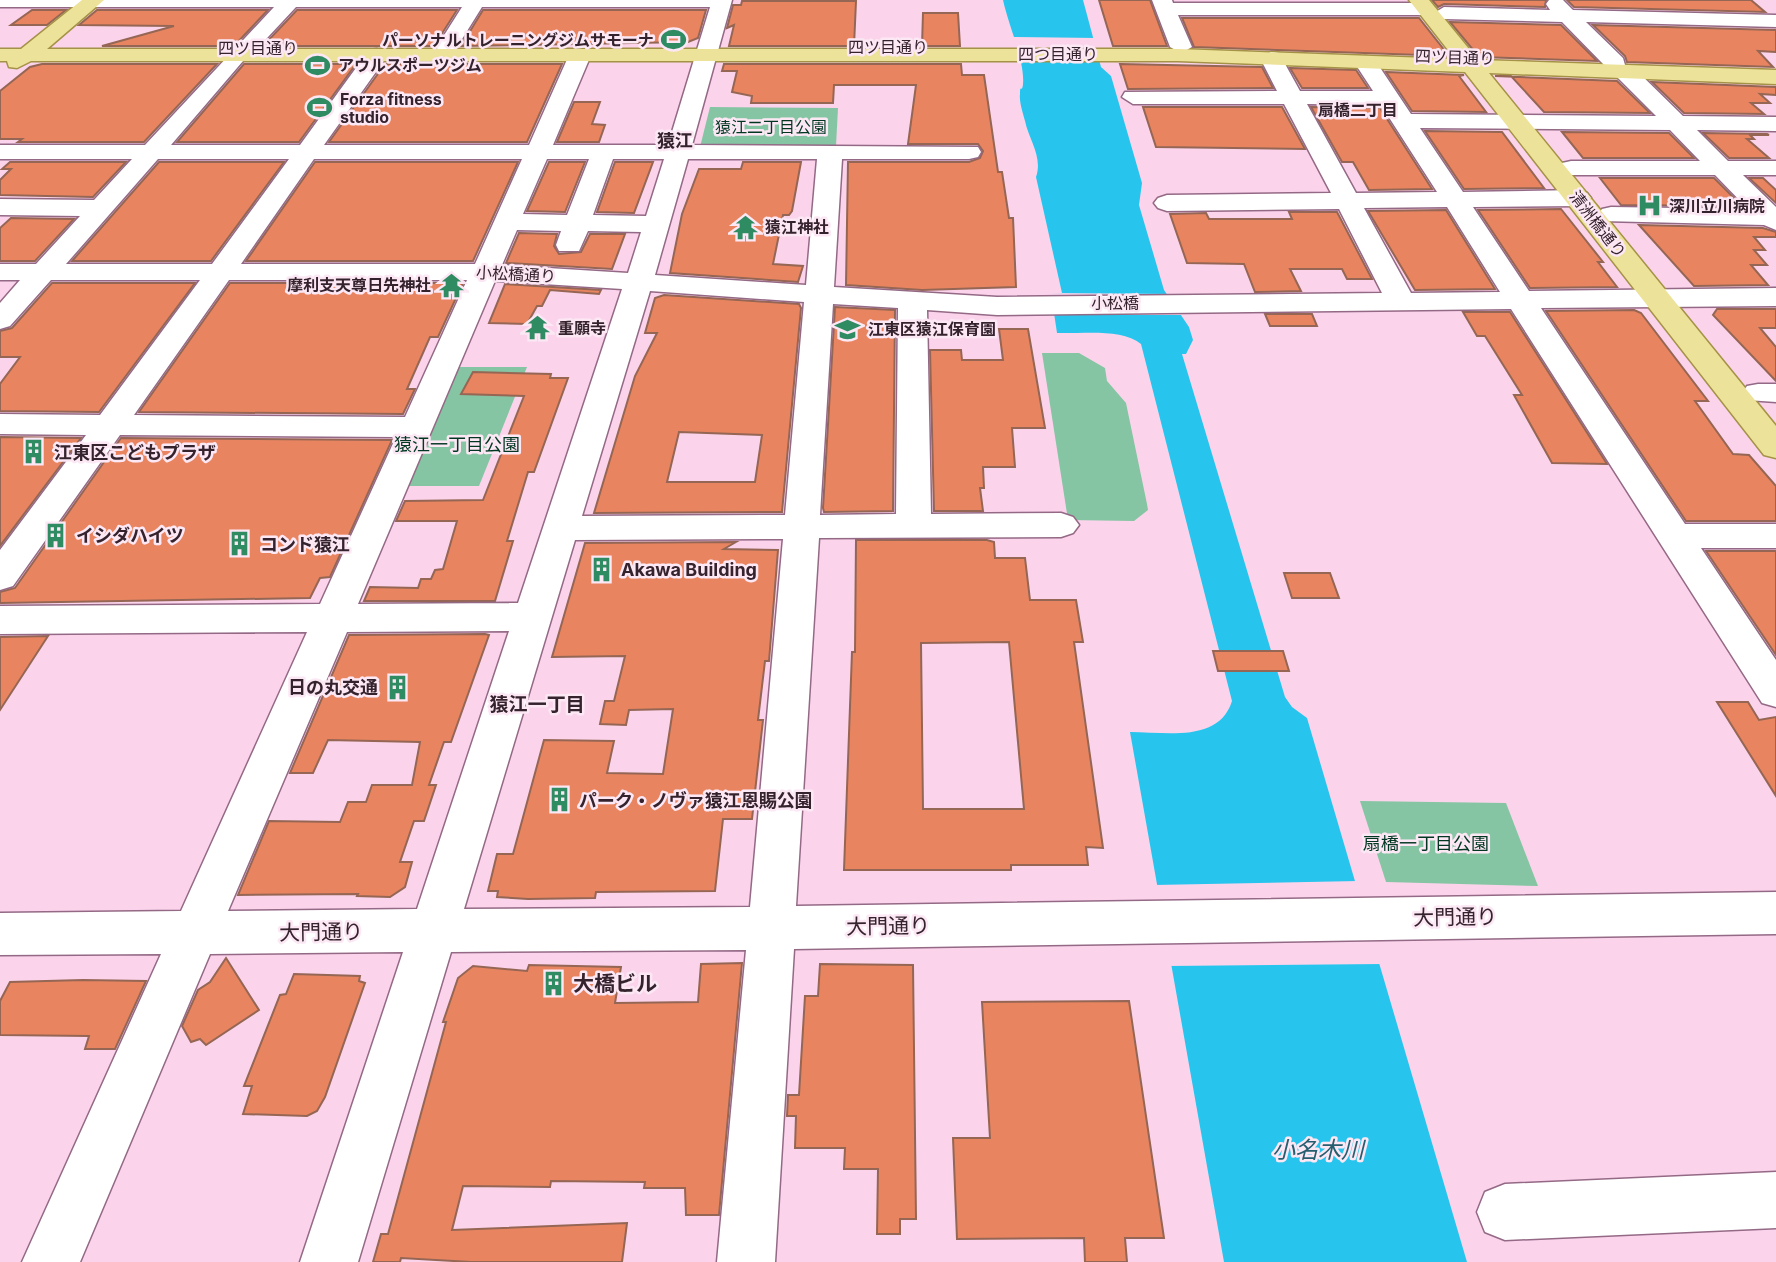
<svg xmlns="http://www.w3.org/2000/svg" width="1776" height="1262" viewBox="0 0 1776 1262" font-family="Inter,'Noto Sans JP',sans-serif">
<rect width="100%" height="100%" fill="#fbd4ec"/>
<g fill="#85c5a3">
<path d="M710,107L838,108L836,146L700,147Z"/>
<path d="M1042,353H1079L1105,368L1107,381L1126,403L1147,504L1148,510L1134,521L1068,520Z"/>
<path d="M452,367H527L479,486H400Z"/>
<path d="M1360,801L1506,803L1538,886L1386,882Z"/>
</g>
<path fill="#27c5ed" d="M1003,0H1083L1101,67L1111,76L1142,183L1139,205L1164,290L1189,327L1193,340L1186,354H1182L1285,697L1292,707L1307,718L1467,1262H1224L1130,732C1166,732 1219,743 1232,701L1141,344C1122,328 1082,334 1057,333L1051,293H1062L1036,177C1043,157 1029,140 1025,121C1023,113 1019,102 1020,94C1020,83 1022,94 1023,84C1025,61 1008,24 1003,0Z"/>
<g fill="#fbd4ec">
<path d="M1011,37L1097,38L1103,61H1015Z"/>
<path d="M1048,293L1171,294L1186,315H1051Z"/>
<path d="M1358,881L1383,964L1168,966L1154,885Z"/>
</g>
<g fill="#e88560" stroke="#956654" stroke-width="2" fill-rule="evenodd">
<path d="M1099,0H1150L1167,46H1113Z"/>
<path d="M1432,0H1546L1545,7L1444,4L1438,7Z"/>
<path d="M1567,0H1751L1765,12L1574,7Z"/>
<path d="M742,1H856L854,46H729L734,25L727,28L733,5H741Z"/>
<path d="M32,10H66L47,25H11Z"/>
<path d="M97,10H268L234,46H102L174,26L79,25Z"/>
<path d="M297,10H457L434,46H263Z"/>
<path d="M483,10H706L698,38L688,42L461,46Z"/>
<path d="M923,13H958L960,46H922Z"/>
<path d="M1182,18H1419L1449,56L1194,47Z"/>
<path d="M1450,22L1561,25L1597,61L1479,57Z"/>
<path d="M1593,25L1776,30V52L1758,51L1773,67L1627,62L1625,56Z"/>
<path d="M42,64H217L144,142H18L22,139H0V91L30,67Z"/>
<path d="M244,64H356L299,142H177Z"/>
<path d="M385,64H562L527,142H329Z"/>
<path d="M724,64H961L962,75H984L998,172H1002L1009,218H1013L1016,287L922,290L846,285L848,162H969L980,158L983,151L978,144H908L916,85H834L833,103H751L752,96L732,92L737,71H722Z"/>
<path d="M1120,64L1262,67L1273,88L1128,89Z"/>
<path d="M1290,68L1356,70L1368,88H1302Z"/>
<path d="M1386,72L1464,75L1459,76L1486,112L1412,111Z"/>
<path d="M1495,76L1617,81L1650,113L1544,112L1511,76Z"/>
<path d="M1652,82L1776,87V95L1760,94L1770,103H1751L1764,114L1684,113Z"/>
<path d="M574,102H600L592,124L605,125L599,142H557Z"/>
<path d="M1143,107H1282L1305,149L1156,147Z"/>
<path d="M1311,107L1380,108L1432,189L1369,190L1353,162H1342Z"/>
<path d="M1425,131L1502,132L1544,188L1464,189Z"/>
<path d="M1562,132L1669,133L1694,158H1583Z"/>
<path d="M1703,133L1767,134L1769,135H1750L1754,139H1747L1769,158H1729Z"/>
<path d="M10,162H126L93,197L0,195V180L11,169H2Z"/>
<path d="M159,162H284L211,261H72Z"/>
<path d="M315,162H518L473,261H246Z"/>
<path d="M549,162H585L565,212L527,211Z"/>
<path d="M615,162H653L634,213L597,212Z"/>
<path d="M743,162H801L792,211L789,215H783L773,264L803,266L798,282L670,273L682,214L699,169H741Z"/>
<path d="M1600,178H1714L1742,206L1621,205Z"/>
<path d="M1749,178H1763L1776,190V203Z"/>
<path d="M1561,209L1603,262H1598L1617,287L1530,288L1478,210Z"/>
<path d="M1446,210L1495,289L1415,290L1368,211Z"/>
<path d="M1289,212H1337L1372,279H1347L1342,269H1290L1301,291L1255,292L1244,264L1187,263L1170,214L1206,213L1209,219H1292Z"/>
<path d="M11,218L74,219L35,261H0V228Z"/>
<path d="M1639,225L1763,228L1776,232V237H1754L1765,250H1754L1767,265H1751L1768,285L1694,286Z"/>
<path d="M519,233L557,234L554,246L559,254L581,252L590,234H625L612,269L506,263Z"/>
<path d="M52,283H195L99,412L0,411V384L20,357H0V331L12,328Z"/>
<path d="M230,283H463L438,337H430L407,389H415L403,414L139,412Z"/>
<path d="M505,284L601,290L599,294L550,290L542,306H537L527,324L489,323Z"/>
<path d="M664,295L799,304L801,308L782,512L594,513L635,376L657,333H645L655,298ZM679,432L762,435L755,482H667Z"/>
<path d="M835,307L895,310L893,511L824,512L823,508Z"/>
<path d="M1717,309H1776V328H1760L1776,347V381L1713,315Z"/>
<path d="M1634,310L1641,313L1708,401H1695L1733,454L1749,455L1776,486V521H1686L1546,311Z"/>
<path d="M1463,312H1510L1607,464L1552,463L1514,395H1522L1485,336H1477Z"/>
<path d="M1265,314H1312L1317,326H1270Z"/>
<path d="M999,329H1028L1045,428H1012L1015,467H983L984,488H980L983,511H934L930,350H961L962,360H1003Z"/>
<path d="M473,372L551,374L550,378H568L534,472H528L507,541H513L495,601H364L370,587L418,588L421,579H431L435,570L443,569L457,521H396L405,501L483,500L524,396L461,394Z"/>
<path d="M0,437L81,438L0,546Z"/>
<path d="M121,438L392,440L330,577L320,578L310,598L0,603V592L15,588Z"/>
<path d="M856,540H987L994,542L995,558H1025L1030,600H1076L1083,642H1074L1103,848L1086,847L1088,865H1011V870H844L852,652H855ZM1009,642L1024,809H923L921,643Z"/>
<path d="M736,542L724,549L778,550L769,661H765L758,720H763L752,819H723L715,891L596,892L595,898L528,899L497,897L498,891H488L497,854H513L544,740L614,741L607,773L663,774L673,709L629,710L626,725L600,724L605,701H614L625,656L552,657L585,543Z"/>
<path d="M1706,551H1776V655Z"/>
<path d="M1284,573H1330L1339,598H1292Z"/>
<path d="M485,634L489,635L451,742H444L429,785H436L424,821H414L400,862H412L405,887L390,897L357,896L358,894L238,895L269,821L340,822L348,802H366L372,785H412L420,742L328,740L313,773H290L349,635Z"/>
<path d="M48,636L0,710V637Z"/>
<path d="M1213,651H1283L1289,671H1218Z"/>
<path d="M1717,702H1748L1759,720L1776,717V796Z"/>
<path d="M226,958L259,1010L206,1045L200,1039L191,1042L182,1026L198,990L210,982Z"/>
<path d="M742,963L719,1215H686L685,1188H644L645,1182L551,1181L550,1187L463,1186L452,1230L627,1223L622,1262H471L401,1258L400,1262H373L381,1234H388L446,1022H443L458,978L473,966L527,971L529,965L621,967L615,1003L698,1002L701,964Z"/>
<path d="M820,964L913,965L916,1219H900V1234H877L878,1169H844L845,1148H795L796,1116H787L788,1095H799L805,996H818Z"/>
<path d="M294,974L360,976L359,981L365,983L325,1097L317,1111L307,1116L243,1114L252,1086H244L280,995L286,994Z"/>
<path d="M83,980L146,981L115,1049H85L89,1036L0,1035V1001L10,982Z"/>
<path d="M1129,1001L1164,1238H1125L1127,1262H1085L1084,1238L957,1239L953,1138H990L982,1002Z"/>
</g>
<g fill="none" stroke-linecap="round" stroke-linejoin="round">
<defs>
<g id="minor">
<path d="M0,0H732L692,145L978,147L981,152L978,157L969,159H842L834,287L997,297L1382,293L1339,209L1167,211L1158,208L1154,203L1158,198L1167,195L1331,193L1284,104H1133L1122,97L1125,92L1277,91L1260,58L1271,52L1279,53L1300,91H1373L1354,62L1365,56L1373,57L1411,114L1656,116L1616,76L1614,69L1607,68L1562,22L1444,19L1434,13L1444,7L1550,10L1546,4L1549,0H1563L1573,10L1776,15V27L1586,22L1623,58L1625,65L1632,66L1683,116L1776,117V131L1697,130L1728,161H1776V175H1743L1776,207V230L1764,225L1602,221L1598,215L1602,209L1611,207L1748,209L1715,175H1571L1562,173L1559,168L1562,163L1571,161H1700L1670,130L1420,128L1463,192L1578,190L1587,193L1591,198L1587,203L1578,206L1473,207L1529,291L1776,288V306L1541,308L1685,524H1776V548H1701L1776,660V707L1762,703L1511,309L997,315L927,310L931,514L1061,513L1073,517L1079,525L1073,533L1061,537L819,538L796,906L1776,892V934L794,949L775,1262H717L746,950L451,952L358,1262H300L403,952L210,954L80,1262H22L161,954L0,955V913L181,911L307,632L0,634V606L320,604L396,437L120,435L13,586L0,590V550L86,435L0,434V414L100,415L200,280H51L10,326L0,329V303L20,280H0V264H36L80,216L0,215V199L94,200L132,159H0V145H145L274,7H93L84,2L75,7H0ZM296,7H462L436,48L447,54L454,52L482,7H710L668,145H553L591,55L580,49L569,55L529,145H324L388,55L377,49L369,50L300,145H171L249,54L254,52ZM1307,104L1381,105L1437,192L1356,193ZM158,159H289L212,264H66ZM314,159H522L475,264H241ZM547,159H589L567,215L523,214ZM613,159H664L646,216L593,215ZM688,159H817L806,285L655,275ZM1447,207L1500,292L1411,293L1364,208ZM517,230L561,231L556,245L559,251H579L588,231L641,232L628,273L502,265ZM229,280H467L405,417L134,415ZM495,281L622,289L518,603L358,604ZM650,291L804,302L785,515L582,516ZM833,304L898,308L896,514L820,515ZM783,539L750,907L464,909L575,540ZM509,631L417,909L228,911L347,632Z"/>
<path d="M1152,0H1172L1173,3H1426L1436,9L1426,15H1178L1192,47L1181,53L1170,47Z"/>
<path d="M1758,384H1776V402L1747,400L1742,393L1747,386Z"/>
<path d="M1776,1172V1228L1505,1240L1485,1232L1477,1212L1485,1192L1505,1184Z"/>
</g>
<path id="major" d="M82,0H104L47,49H1178L1455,59L1409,0H1429L1478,60L1776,70V84L1489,73L1776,426V458L1764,455L1465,72L1178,61H31L17,68L9,67L7,61H0V49H21Z"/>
</defs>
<use href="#minor" stroke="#946985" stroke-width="3"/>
<use href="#major" stroke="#a49247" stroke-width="3"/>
<use href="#minor" fill="#fff" fill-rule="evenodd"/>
<use href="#major" fill="#ede299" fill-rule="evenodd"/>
</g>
<defs>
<symbol id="stadium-bare" viewBox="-9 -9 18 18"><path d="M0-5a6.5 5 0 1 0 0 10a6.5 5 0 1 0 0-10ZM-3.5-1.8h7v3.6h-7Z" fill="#2f8b62" stroke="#fce8f4" stroke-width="2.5" paint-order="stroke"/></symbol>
<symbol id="hospital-bare" viewBox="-9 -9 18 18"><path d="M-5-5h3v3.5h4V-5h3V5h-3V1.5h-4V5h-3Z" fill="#2f8b62" stroke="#fce8f4" stroke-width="2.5" paint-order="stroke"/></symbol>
<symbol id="temple-bare" viewBox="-9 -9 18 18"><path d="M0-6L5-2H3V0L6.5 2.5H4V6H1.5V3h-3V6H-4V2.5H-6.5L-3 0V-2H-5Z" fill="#2f8b62" stroke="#fce8f4" stroke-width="2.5" paint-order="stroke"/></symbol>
<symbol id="school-bare" viewBox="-9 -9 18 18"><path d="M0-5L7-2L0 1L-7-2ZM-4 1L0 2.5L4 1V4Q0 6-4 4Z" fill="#2f8b62" stroke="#fce8f4" stroke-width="2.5" paint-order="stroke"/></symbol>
<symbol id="building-bare" viewBox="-9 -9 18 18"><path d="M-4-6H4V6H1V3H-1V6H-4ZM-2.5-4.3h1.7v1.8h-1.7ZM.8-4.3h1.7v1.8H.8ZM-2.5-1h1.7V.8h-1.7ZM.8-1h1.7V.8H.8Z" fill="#2f8b62" stroke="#fce8f4" stroke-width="2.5" paint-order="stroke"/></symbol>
</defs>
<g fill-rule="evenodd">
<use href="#stadium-bare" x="656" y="22" width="35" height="35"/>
<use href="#stadium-bare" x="300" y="48" width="35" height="35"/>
<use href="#stadium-bare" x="302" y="90" width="35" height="35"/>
<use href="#hospital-bare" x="1632" y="188" width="35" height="35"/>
<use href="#temple-bare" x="728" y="210" width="35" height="35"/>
<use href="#temple-bare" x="434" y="268" width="35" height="35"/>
<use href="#temple-bare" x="520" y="310" width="35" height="35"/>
<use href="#school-bare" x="830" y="312" width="35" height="35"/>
<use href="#building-bare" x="16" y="434" width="35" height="35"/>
<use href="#building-bare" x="38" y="518" width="35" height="35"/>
<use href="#building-bare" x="222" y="526" width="35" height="35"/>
<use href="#building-bare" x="584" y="552" width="35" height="35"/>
<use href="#building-bare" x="380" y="670" width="35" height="35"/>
<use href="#building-bare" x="542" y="782" width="35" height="35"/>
<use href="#building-bare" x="536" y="966" width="35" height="35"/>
</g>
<g text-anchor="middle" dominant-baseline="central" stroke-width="5" stroke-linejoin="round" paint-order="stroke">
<g font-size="16" font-weight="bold" fill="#34222d" stroke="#fce8f4" text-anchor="start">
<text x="654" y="40" text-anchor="end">パーソナルトレーニングジムサモーナ</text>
<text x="338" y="65">アウルスポーツジム</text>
<text x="340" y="99">Forza fitness<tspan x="340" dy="18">studio</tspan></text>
<text x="1669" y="206">深川立川病院</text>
<text x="765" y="227">猿江神社</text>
<text x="431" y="285" text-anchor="end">摩利支天尊日先神社</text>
<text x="558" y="328">重願寺</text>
<text x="868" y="329">江東区猿江保育園</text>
</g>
<g font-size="16" fill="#34222d" stroke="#fce8f4">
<text x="888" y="47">四ツ目通り</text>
<text x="258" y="48">四ツ目通り</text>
<text x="1058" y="54">四つ目通り</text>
<text transform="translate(1455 57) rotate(2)">四ツ目通り</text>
<text transform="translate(1598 224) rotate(52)">清洲橋通り</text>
<text transform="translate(516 274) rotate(3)">小松橋通り</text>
<text x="1115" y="303">小松橋</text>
</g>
<g font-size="16" font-weight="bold" fill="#34222d" stroke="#fce8f4">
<text x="1358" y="110">扇橋二丁目</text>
</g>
<g font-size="16" fill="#013621" stroke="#fce8f4">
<text x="771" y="127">猿江二丁目公園</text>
</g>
<g font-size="18" font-weight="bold" fill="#34222d" stroke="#fce8f4">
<text x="675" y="140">猿江</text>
</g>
<g font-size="18" fill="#013621" stroke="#fce8f4">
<text x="457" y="444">猿江一丁目公園</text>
<text x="1426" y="843">扇橋一丁目公園</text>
</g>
<g font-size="18" font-weight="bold" fill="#34222d" stroke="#fce8f4" text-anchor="start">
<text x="54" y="452">江東区こどもプラザ</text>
<text x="76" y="535">イシダハイツ</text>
<text x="260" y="544">コンド猿江</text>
<text x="621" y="569">Akawa Building</text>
<text x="378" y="687" text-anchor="end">日の丸交通</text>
<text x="579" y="800">パーク・ノヴァ猿江恩賜公園</text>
</g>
<g font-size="19" font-weight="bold" fill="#34222d" stroke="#fce8f4">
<text x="537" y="704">猿江一丁目</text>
</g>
<g font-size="21" fill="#34222d" stroke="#fce8f4">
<text transform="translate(1455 917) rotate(-1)">大門通り</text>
<text transform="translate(888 926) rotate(-1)">大門通り</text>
<text transform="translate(321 932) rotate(-1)">大門通り</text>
</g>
<g font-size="21" font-weight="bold" fill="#34222d" stroke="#fce8f4" text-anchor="start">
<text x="573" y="983">大橋ビル</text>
</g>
<g font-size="23" font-style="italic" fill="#255e6f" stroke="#fce8f4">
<text x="1318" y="1150">小名木川</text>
</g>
</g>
</svg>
